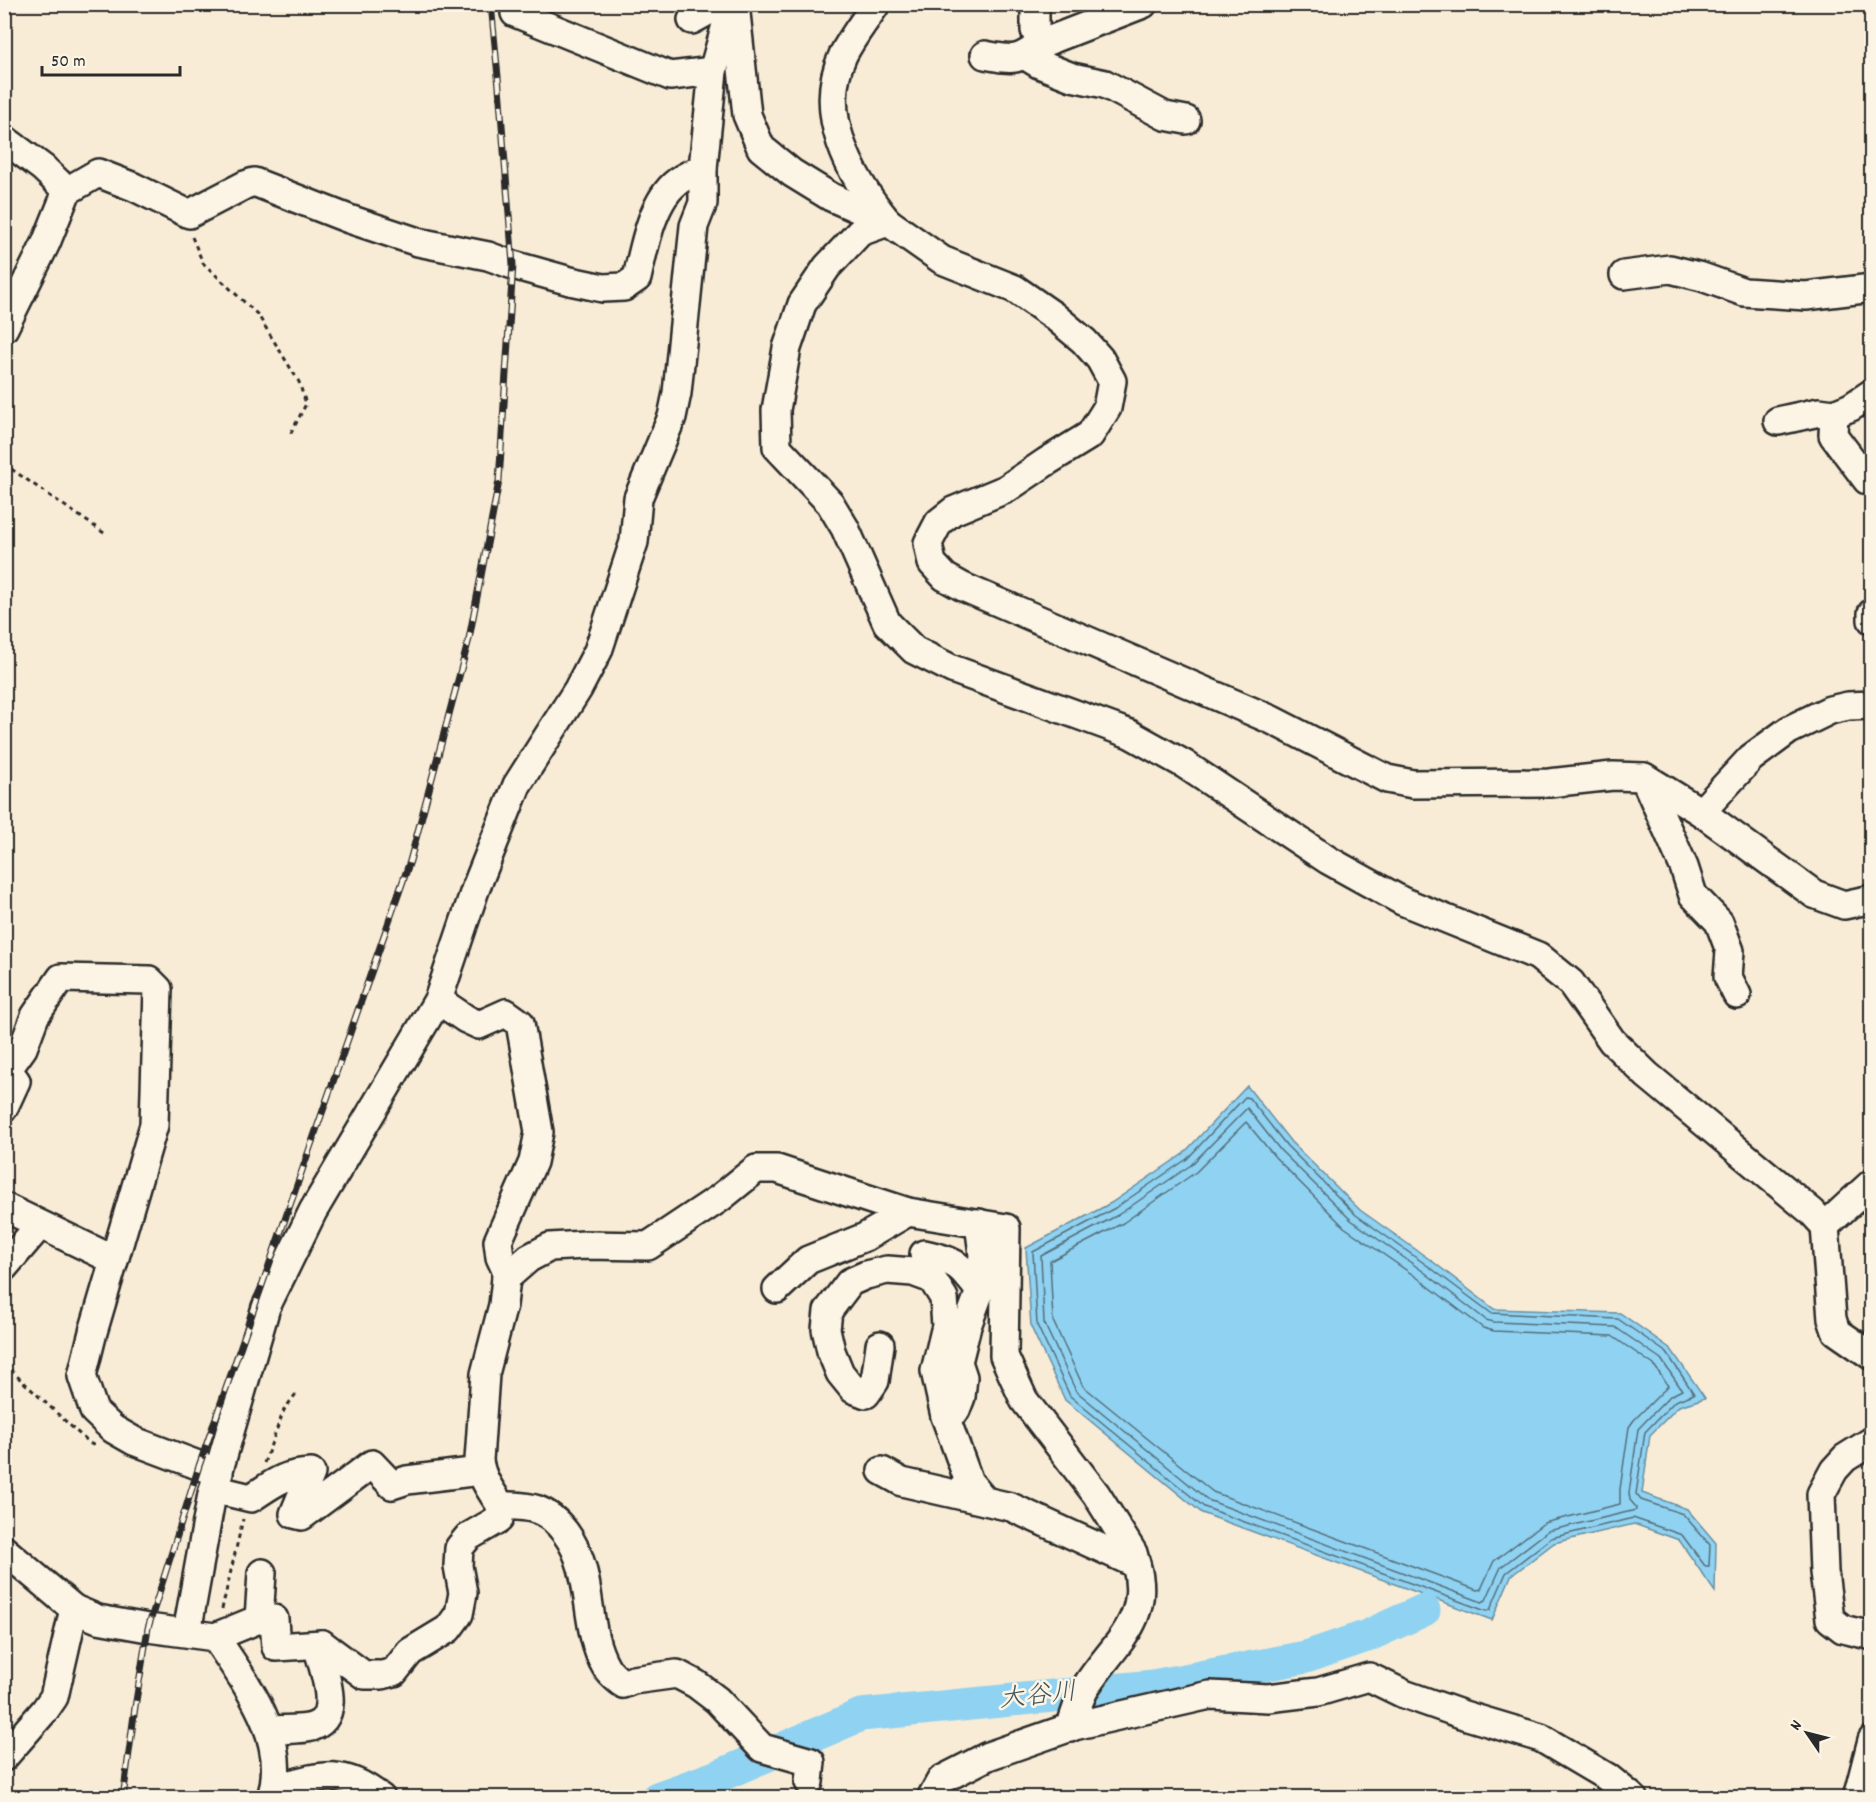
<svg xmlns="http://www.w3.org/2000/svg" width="1876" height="1802" viewBox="0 0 1876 1802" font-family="Dekko,'Klee One',sans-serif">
<rect width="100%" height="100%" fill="#f8ecd6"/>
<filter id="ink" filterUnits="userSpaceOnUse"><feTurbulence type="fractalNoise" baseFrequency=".0167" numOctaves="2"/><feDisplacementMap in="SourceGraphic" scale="12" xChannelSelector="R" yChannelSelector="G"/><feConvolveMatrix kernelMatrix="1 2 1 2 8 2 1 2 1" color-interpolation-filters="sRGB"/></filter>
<g filter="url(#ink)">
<path fill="#90d2f1" stroke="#688fa2" stroke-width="1.5" d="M1247,1086L1291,1142L1360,1210L1432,1261L1494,1309L1620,1313L1671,1349L1705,1398L1679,1406L1650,1435L1642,1493L1687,1509L1716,1543L1715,1592L1679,1540L1634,1524L1554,1543L1511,1576L1492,1620L1202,1513L1065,1400L1031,1327L1026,1248L1111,1203L1183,1154Z"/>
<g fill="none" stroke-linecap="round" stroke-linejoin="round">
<g stroke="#536e7a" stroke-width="1.5">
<path d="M1245,1097L1249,1098L1287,1146L1356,1215L1428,1266L1491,1313L1618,1319L1667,1353L1694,1394L1675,1401L1645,1432L1636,1494L1641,1500L1683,1514L1710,1545L1709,1566H1705L1682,1535L1633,1518L1551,1538L1506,1573L1490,1610L1486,1611L1204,1507L1070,1396L1037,1325L1033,1252L1115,1208L1187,1159Z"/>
<path d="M1247,1108L1281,1151L1351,1220L1424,1272L1486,1320L1494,1322L1615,1327L1661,1359L1682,1390L1670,1396L1638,1429L1629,1493L1630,1500L1636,1507V1510L1548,1531L1501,1567L1486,1600L1482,1602L1208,1500L1076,1391L1044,1323L1041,1256L1118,1215L1191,1165Z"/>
<path d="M1246,1122L1275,1157L1344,1227L1419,1279L1483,1328L1494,1331L1612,1336L1654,1365L1668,1386L1634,1420L1629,1427L1620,1489V1504L1544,1523L1494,1561L1481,1589L1477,1590L1213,1492L1083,1386L1053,1321L1050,1261L1123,1223L1196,1172Z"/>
</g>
<path stroke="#90d2f1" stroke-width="33" d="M657,1798L721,1775L861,1715L1153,1686L1306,1657L1367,1636L1424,1610"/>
<defs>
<g id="minor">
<path d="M735,4L747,115L761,148L792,173L831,197L888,222L942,260L1015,289L1054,316L1084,341L1100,359L1112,381L1107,408L1090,435L1046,462L1006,489L953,511L939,522L928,543L932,563L945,577L963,587L1272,720L1387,779L1413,784L1549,783L1613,776L1644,777L1701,812L1814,894L1844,905L1872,899"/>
<path d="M876,4C865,21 852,37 843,55C816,113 850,176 887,221"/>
<path d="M1035,4V30L1040,44"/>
<path d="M515,13L670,76L713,71"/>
<path d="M692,20L721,4"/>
<path d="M985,55C1012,60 1019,62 1040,44L1143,4"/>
<path d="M1026,56L1039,64L1072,77L1105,84L1165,116L1186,120"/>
<path d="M4,139L43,168L67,191"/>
<path d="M888,222L860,232L827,267L802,304L787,348L776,410L777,447L830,503L845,528L887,623L914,650L952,669L1130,734L1184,764L1328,860L1402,901L1538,956L1571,983L1612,1041L1647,1075L1812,1212L1825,1226L1832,1319L1836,1331L1872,1356"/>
<path d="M1624,275L1670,269L1702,277L1744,292L1806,296L1872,288"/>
<path d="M4,328L46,243L67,191L98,173L134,187L189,214L245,185L254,182L349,219L418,242L488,256L513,265L570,281L603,288L624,287L637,278C644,248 652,201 677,182C684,176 695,172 703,168"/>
<path d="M1834,414L1833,435L1867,480"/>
<path d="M1778,421L1819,412L1834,414L1851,407L1872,393"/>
<path d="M1872,613V620"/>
<path d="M1644,777L1684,867L1693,895L1719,922L1730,951L1728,977L1737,995"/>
<path d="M1701,812L1751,758L1789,730L1830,710L1848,706L1872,705"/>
<path d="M4,1066L16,1081L4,1107"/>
<path d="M8,1069L23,1048L35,1016L61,978L149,980L158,989L154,1125L93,1332L82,1376L94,1411L113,1429L134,1441L219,1473"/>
<path d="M4,1207L114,1260"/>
<path d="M1825,1226L1872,1183"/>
<path d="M924,1254C957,1261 960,1265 980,1291"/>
<path d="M4,1267L40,1225"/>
<path d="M506,1278L529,1258L550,1247L585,1245L648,1246L720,1198L756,1169H777L908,1212L1006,1228L1004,1356L1024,1400L1096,1494L1133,1553L1136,1564"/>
<path d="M777,1289L808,1260L865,1237L908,1212"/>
<path d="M880,1345L875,1381L866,1394L853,1389L840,1373L831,1351L826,1329L828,1311L850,1282L866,1275L887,1270L913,1272L932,1279L944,1298L946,1326L935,1371L945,1416L969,1482L985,1501"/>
<path d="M945,1416L956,1410L961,1397L963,1377L958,1362L967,1326L980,1291L983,1254L979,1223"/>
<path d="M1872,1441L1845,1458L1834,1470L1821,1494L1824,1572L1830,1619L1843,1629L1872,1636"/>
<path d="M882,1471L902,1482L1011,1507L1136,1564C1152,1620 1114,1643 1087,1685C1079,1698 1075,1714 1070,1728"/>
<path d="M214,1489L251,1498C273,1484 283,1474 311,1473L294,1514L302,1516L372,1464L392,1485L407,1480L480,1471"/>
<path d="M501,1506C530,1505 547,1508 565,1532C596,1573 582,1626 606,1667C610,1674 617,1679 623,1684L633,1680L677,1674L696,1684L717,1700L762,1748L811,1762L809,1782"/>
<path d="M4,1550L74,1609L98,1619L148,1628L215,1637C246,1684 290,1739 271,1798"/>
<path d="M259,1619L262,1573"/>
<path d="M187,1632L212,1494L266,1307L313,1211L438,1000L475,890L517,785L578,689L598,651L634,542L638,498L672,417L677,393L694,226L703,203V168L713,71L730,11"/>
<path d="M215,1637L259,1619H274L276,1647L322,1644"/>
<path d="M270,1730C282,1729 295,1730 307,1728C344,1722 325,1675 319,1652L322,1644L364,1675H382L394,1672L410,1652L448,1629L459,1614L463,1593L458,1566L459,1548L468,1537L499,1519L501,1506C491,1491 481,1478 479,1460L485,1374L503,1305L506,1278V1270L500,1257L498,1241L533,1162L539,1132L520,1023L506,1013L479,1025L466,1019L438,1000"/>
<path d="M4,1757L45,1710L54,1697L74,1609"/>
<path d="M274,1789C319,1776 341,1766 381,1798"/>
<path d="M931,1798L941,1780L988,1756L1074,1726L1210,1695L1268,1698L1318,1692L1369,1677L1404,1694L1464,1715L1541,1738L1607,1777L1633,1798"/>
<path d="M1857,1798L1872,1740"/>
</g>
</defs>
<use href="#minor" stroke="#2b2b2b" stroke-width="32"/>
<g stroke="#2b2b2b" stroke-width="3" stroke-dasharray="4.5 4.5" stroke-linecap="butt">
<path d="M192,237L203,263L258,315L299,382L306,404L290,435"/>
<path d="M4,464L107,535"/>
<path d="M4,1364L89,1443L97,1447"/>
<path d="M264,1463L284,1410L298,1391"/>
<path d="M222,1609L243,1519"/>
</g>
<use href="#minor" stroke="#fcf5e5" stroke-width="27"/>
<defs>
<path id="rail" d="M123,1798L135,1707L148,1628L199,1466L410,861L469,639L499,481L513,265L499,87L491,4"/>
</defs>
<use href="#rail" stroke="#2b2b2b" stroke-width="7"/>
<use href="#rail" stroke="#fcf5e5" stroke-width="4.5" stroke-dasharray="14" stroke-linecap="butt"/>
</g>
</g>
<g text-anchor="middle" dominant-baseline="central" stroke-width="5" stroke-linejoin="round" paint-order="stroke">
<g font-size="26" font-style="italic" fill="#44555c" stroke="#fcf5e5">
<text transform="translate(1038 1697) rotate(-6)">大谷川</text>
</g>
</g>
<rect width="1876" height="1802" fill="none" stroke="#fcf5e5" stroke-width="24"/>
<rect x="12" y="12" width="1852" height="1778" fill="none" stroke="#2b2b2b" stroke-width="2" filter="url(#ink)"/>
<g transform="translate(1807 1733) rotate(305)" stroke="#fcf5e5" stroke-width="4.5" paint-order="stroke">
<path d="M0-4.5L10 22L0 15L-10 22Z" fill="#2b2b2b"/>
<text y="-9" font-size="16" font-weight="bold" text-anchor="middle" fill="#2b2b2b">N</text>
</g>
<path d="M42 66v9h138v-9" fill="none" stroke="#2b2b2b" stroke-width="3"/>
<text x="51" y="66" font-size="18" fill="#2b2b2b" stroke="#fcf5e5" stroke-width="4.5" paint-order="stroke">50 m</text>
</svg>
